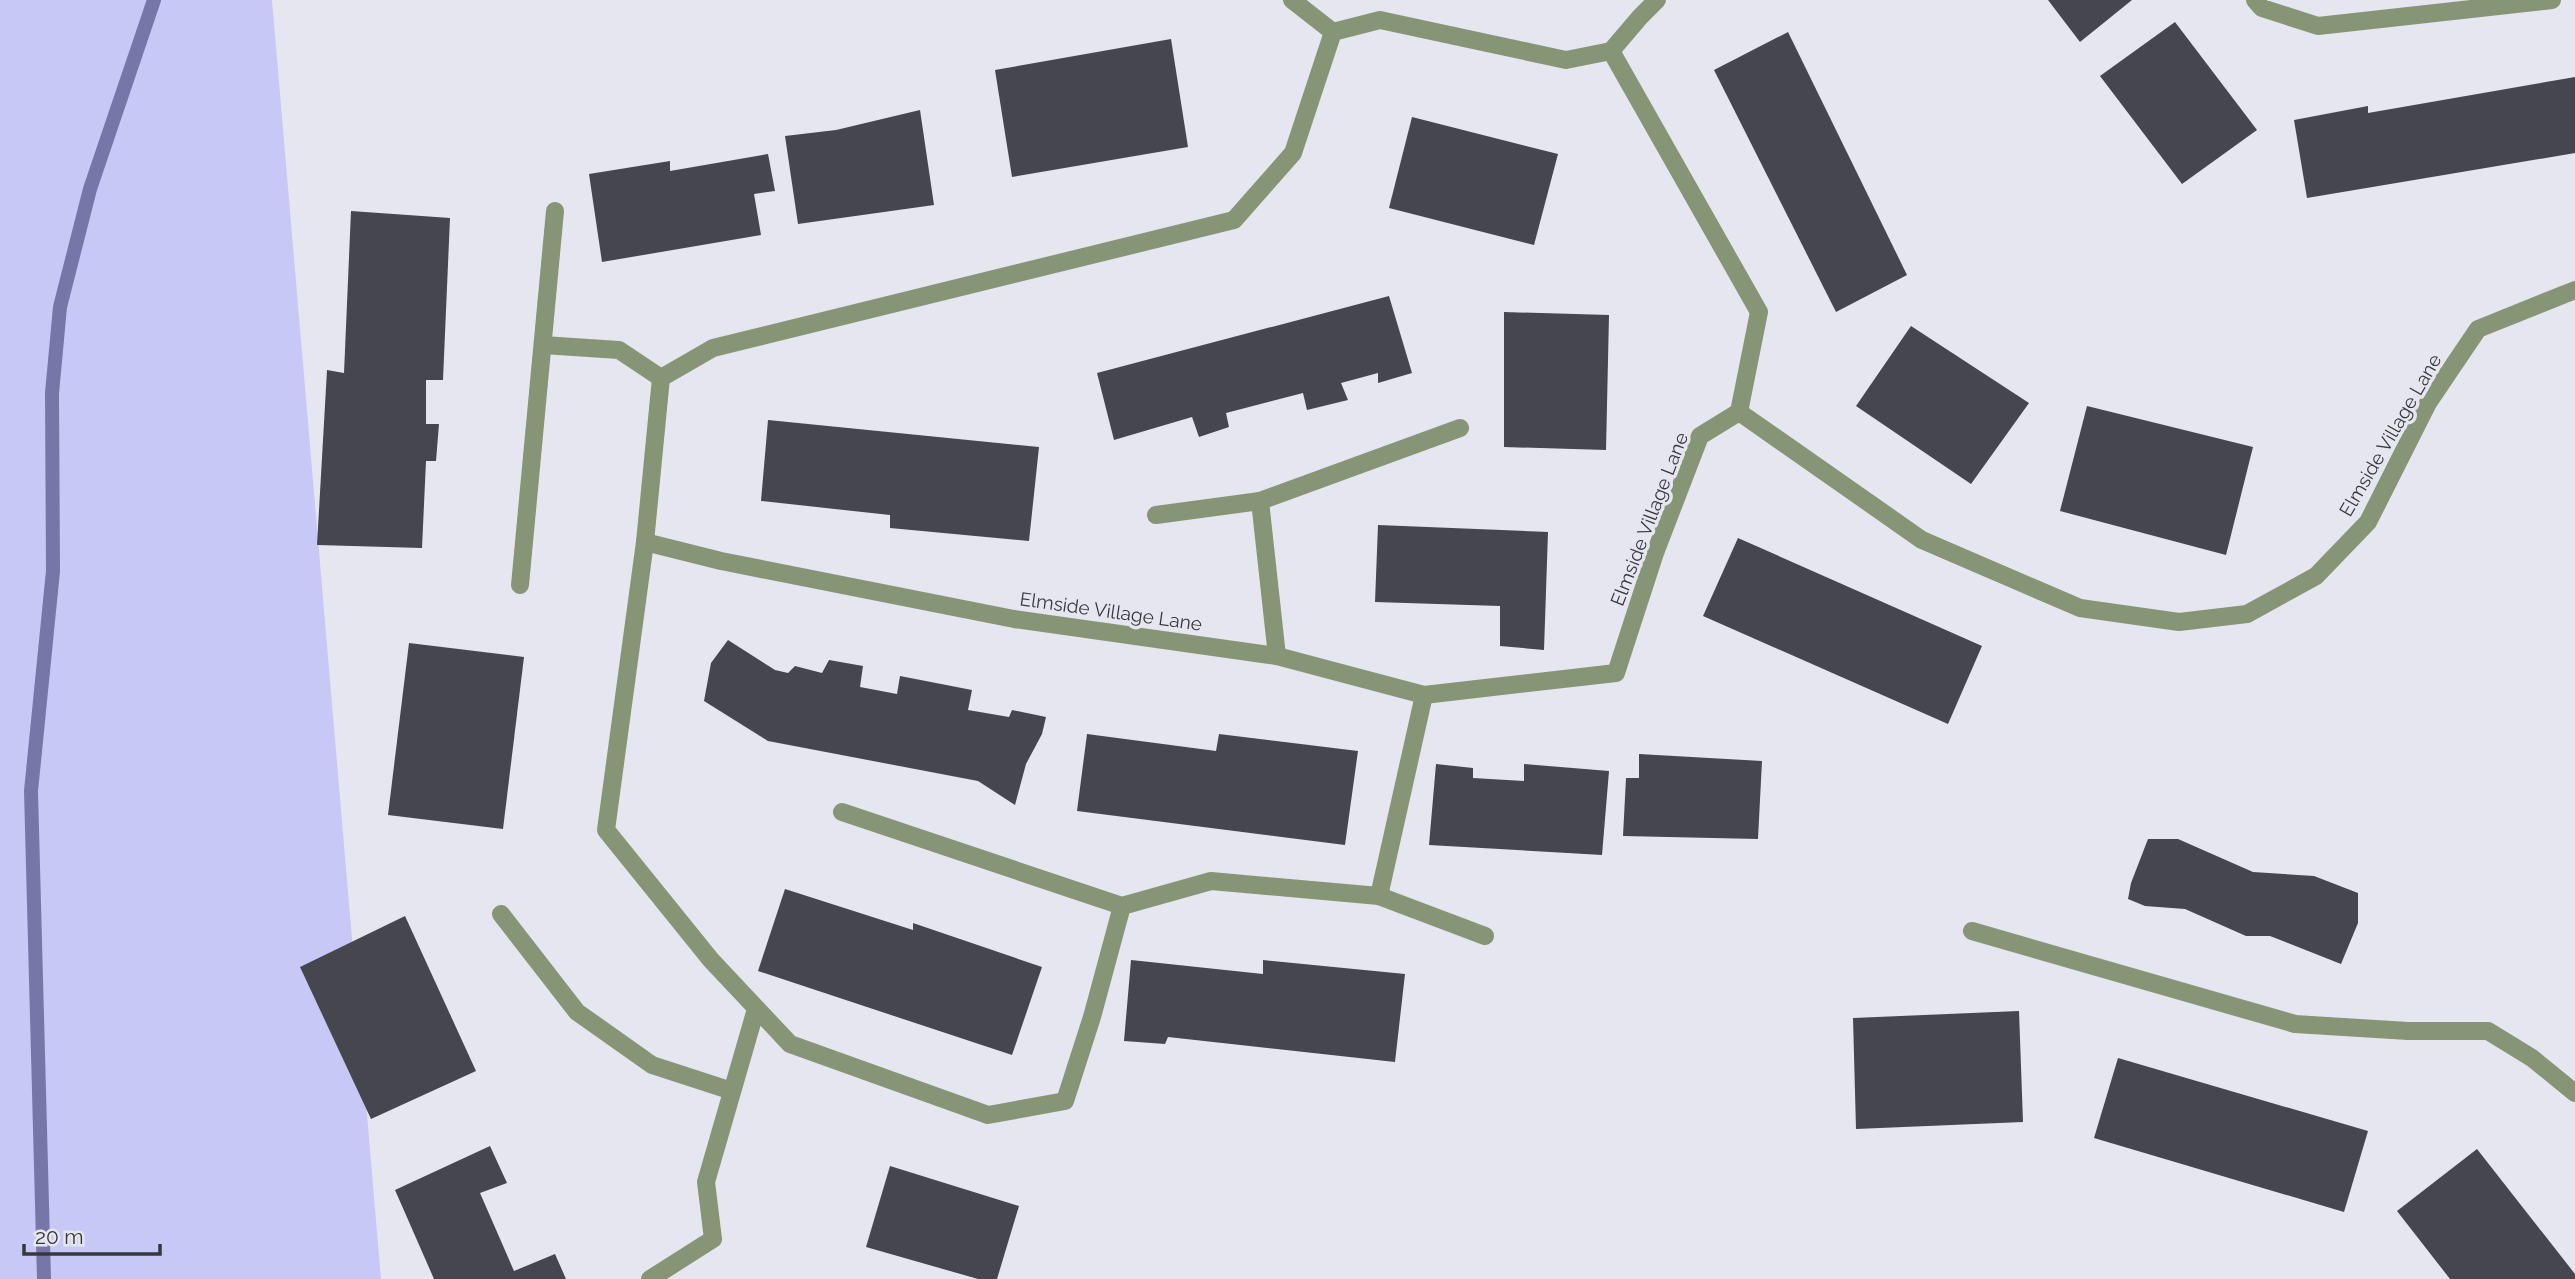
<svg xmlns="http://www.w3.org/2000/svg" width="2575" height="1279" viewBox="0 0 2575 1279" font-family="Raleway,sans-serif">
<rect width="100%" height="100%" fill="#e6e6f0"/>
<path fill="#c7c8f6" d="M0,0H272L381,1279H0Z"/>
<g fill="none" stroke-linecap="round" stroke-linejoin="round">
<path stroke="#7776a8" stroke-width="14" d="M44,1279L31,791L53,571L52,393L60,307L90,189L154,0"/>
</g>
<g fill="#45464e">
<path d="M2048,0H2132L2080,42Z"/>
<path d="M2175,22L2257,130L2182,184L2100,76Z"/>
<path d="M1788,32L1907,275L1836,312L1714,70Z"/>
<path d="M1171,39L1188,147L1012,177L995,70Z"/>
<path d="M2575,77V153L2307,198L2294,120L2368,106V113Z"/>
<path d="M920,110L934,205L798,224L785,136L836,130Z"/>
<path d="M1412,117L1558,154L1534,245L1389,208Z"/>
<path d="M768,154L775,191L754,194L761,235L602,262L589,174L670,161V171Z"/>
<path d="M351,211L450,218L443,380H426V424H439L436,461H426L422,548L317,545L327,370L344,373Z"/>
<path d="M1389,296L1412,373L1378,383V373L1341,383L1348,400L1307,410L1303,393L1226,413L1229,427L1199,437L1192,417L1114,440L1097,373Z"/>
<path d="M1504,312L1609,315L1606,450L1504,447Z"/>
<path d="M1911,326L2029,403L1971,484L1856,406Z"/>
<path d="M2087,406L2253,447L2226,555L2060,511Z"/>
<path d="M768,420L1039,447L1029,541L890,528V515L761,501Z"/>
<path d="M1378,525L1548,532L1544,650L1500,646V606L1375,602Z"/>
<path d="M1738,538L1982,646L1948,724L1703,616Z"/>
<path d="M728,640L775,670L788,673L795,666L822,673L829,660L863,666L860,687L897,694L900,676L972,690L968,710L1009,717L1012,710L1046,717L1042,734L1026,764L1015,805L978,781L768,741L704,701L711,663Z"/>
<path d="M409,643L524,657L503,829L388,815Z"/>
<path d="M1087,734L1216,751L1219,734L1358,751L1345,845L1077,811Z"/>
<path d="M1639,754L1762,761L1758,839L1623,836L1626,778H1639Z"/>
<path d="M1436,764L1473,768V778L1524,781V764L1609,771L1602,855L1429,845Z"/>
<path d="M2148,839H2178L2253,872L2314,876L2358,893V923L2341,964L2270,936H2246L2185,909L2145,906L2128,899L2131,883Z"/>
<path d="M785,889L913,930V923L1042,967L1012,1055L758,971Z"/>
<path d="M405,916L476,1071L371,1119L300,967Z"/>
<path d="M1131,960L1263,974V960L1405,974L1395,1062L1168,1037L1165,1044L1124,1041Z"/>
<path d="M2019,1011L2023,1122L1856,1129L1853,1018Z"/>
<path d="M2118,1058L2368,1131L2344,1212L2094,1138Z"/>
<path d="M490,1146L507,1183L480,1193L514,1271L555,1254L566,1279H434L395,1190Z"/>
<path d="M2477,1149L2575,1274V1279H2450L2397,1211Z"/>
<path d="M890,1166L1019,1206L997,1279H978L866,1247Z"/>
</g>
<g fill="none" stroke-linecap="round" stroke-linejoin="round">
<g stroke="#879577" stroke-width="18">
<path d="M1292,0L1333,32"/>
<path d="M2255,0L2262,8L2318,26L2552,0"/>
<path d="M1611,51L1640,17L1657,0"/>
<path d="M543,345L619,350L661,378"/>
<path d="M1260,501L1277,656"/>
<path d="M1156,515L1260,501L1460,428"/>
<path d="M645,542L721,561L1014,619L1277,656L1424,695L1616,673L1655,553L1700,436L1739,412L1922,540L2080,608L2179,622L2247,614L2316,576L2368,522L2428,403L2478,329L2575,290"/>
<path d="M520,585L555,211"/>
<path d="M842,812L1122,906L1211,881L1379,896L1485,936"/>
<path d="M1379,896L1424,695"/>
<path d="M1122,906L1092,1017L1065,1101L988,1115L790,1044L711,960L606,830L645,542L661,378L713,348L1234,220L1293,153L1333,32L1380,20L1566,60L1611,51L1759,312L1739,412"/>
<path d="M501,914L577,1012L652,1065L732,1091"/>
<path d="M1972,931L2295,1024L2408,1031H2488L2532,1058L2575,1093"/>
<path d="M650,1279L713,1239L706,1182L756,1009"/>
</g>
</g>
<g text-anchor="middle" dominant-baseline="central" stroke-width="7" stroke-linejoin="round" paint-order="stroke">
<g font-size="19" fill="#38383c" stroke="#e6e6f0">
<text transform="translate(2390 435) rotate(-60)">Elmside Village Lane</text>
<text transform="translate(1649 519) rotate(-69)">Elmside Village Lane</text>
<text transform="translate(1111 611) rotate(8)">Elmside Village Lane</text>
</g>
</g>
<path d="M24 1244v10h136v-10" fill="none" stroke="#38383c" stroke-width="3.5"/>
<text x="35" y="1244" font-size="21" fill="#38383c" stroke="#e6e6f0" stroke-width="5" paint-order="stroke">20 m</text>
</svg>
